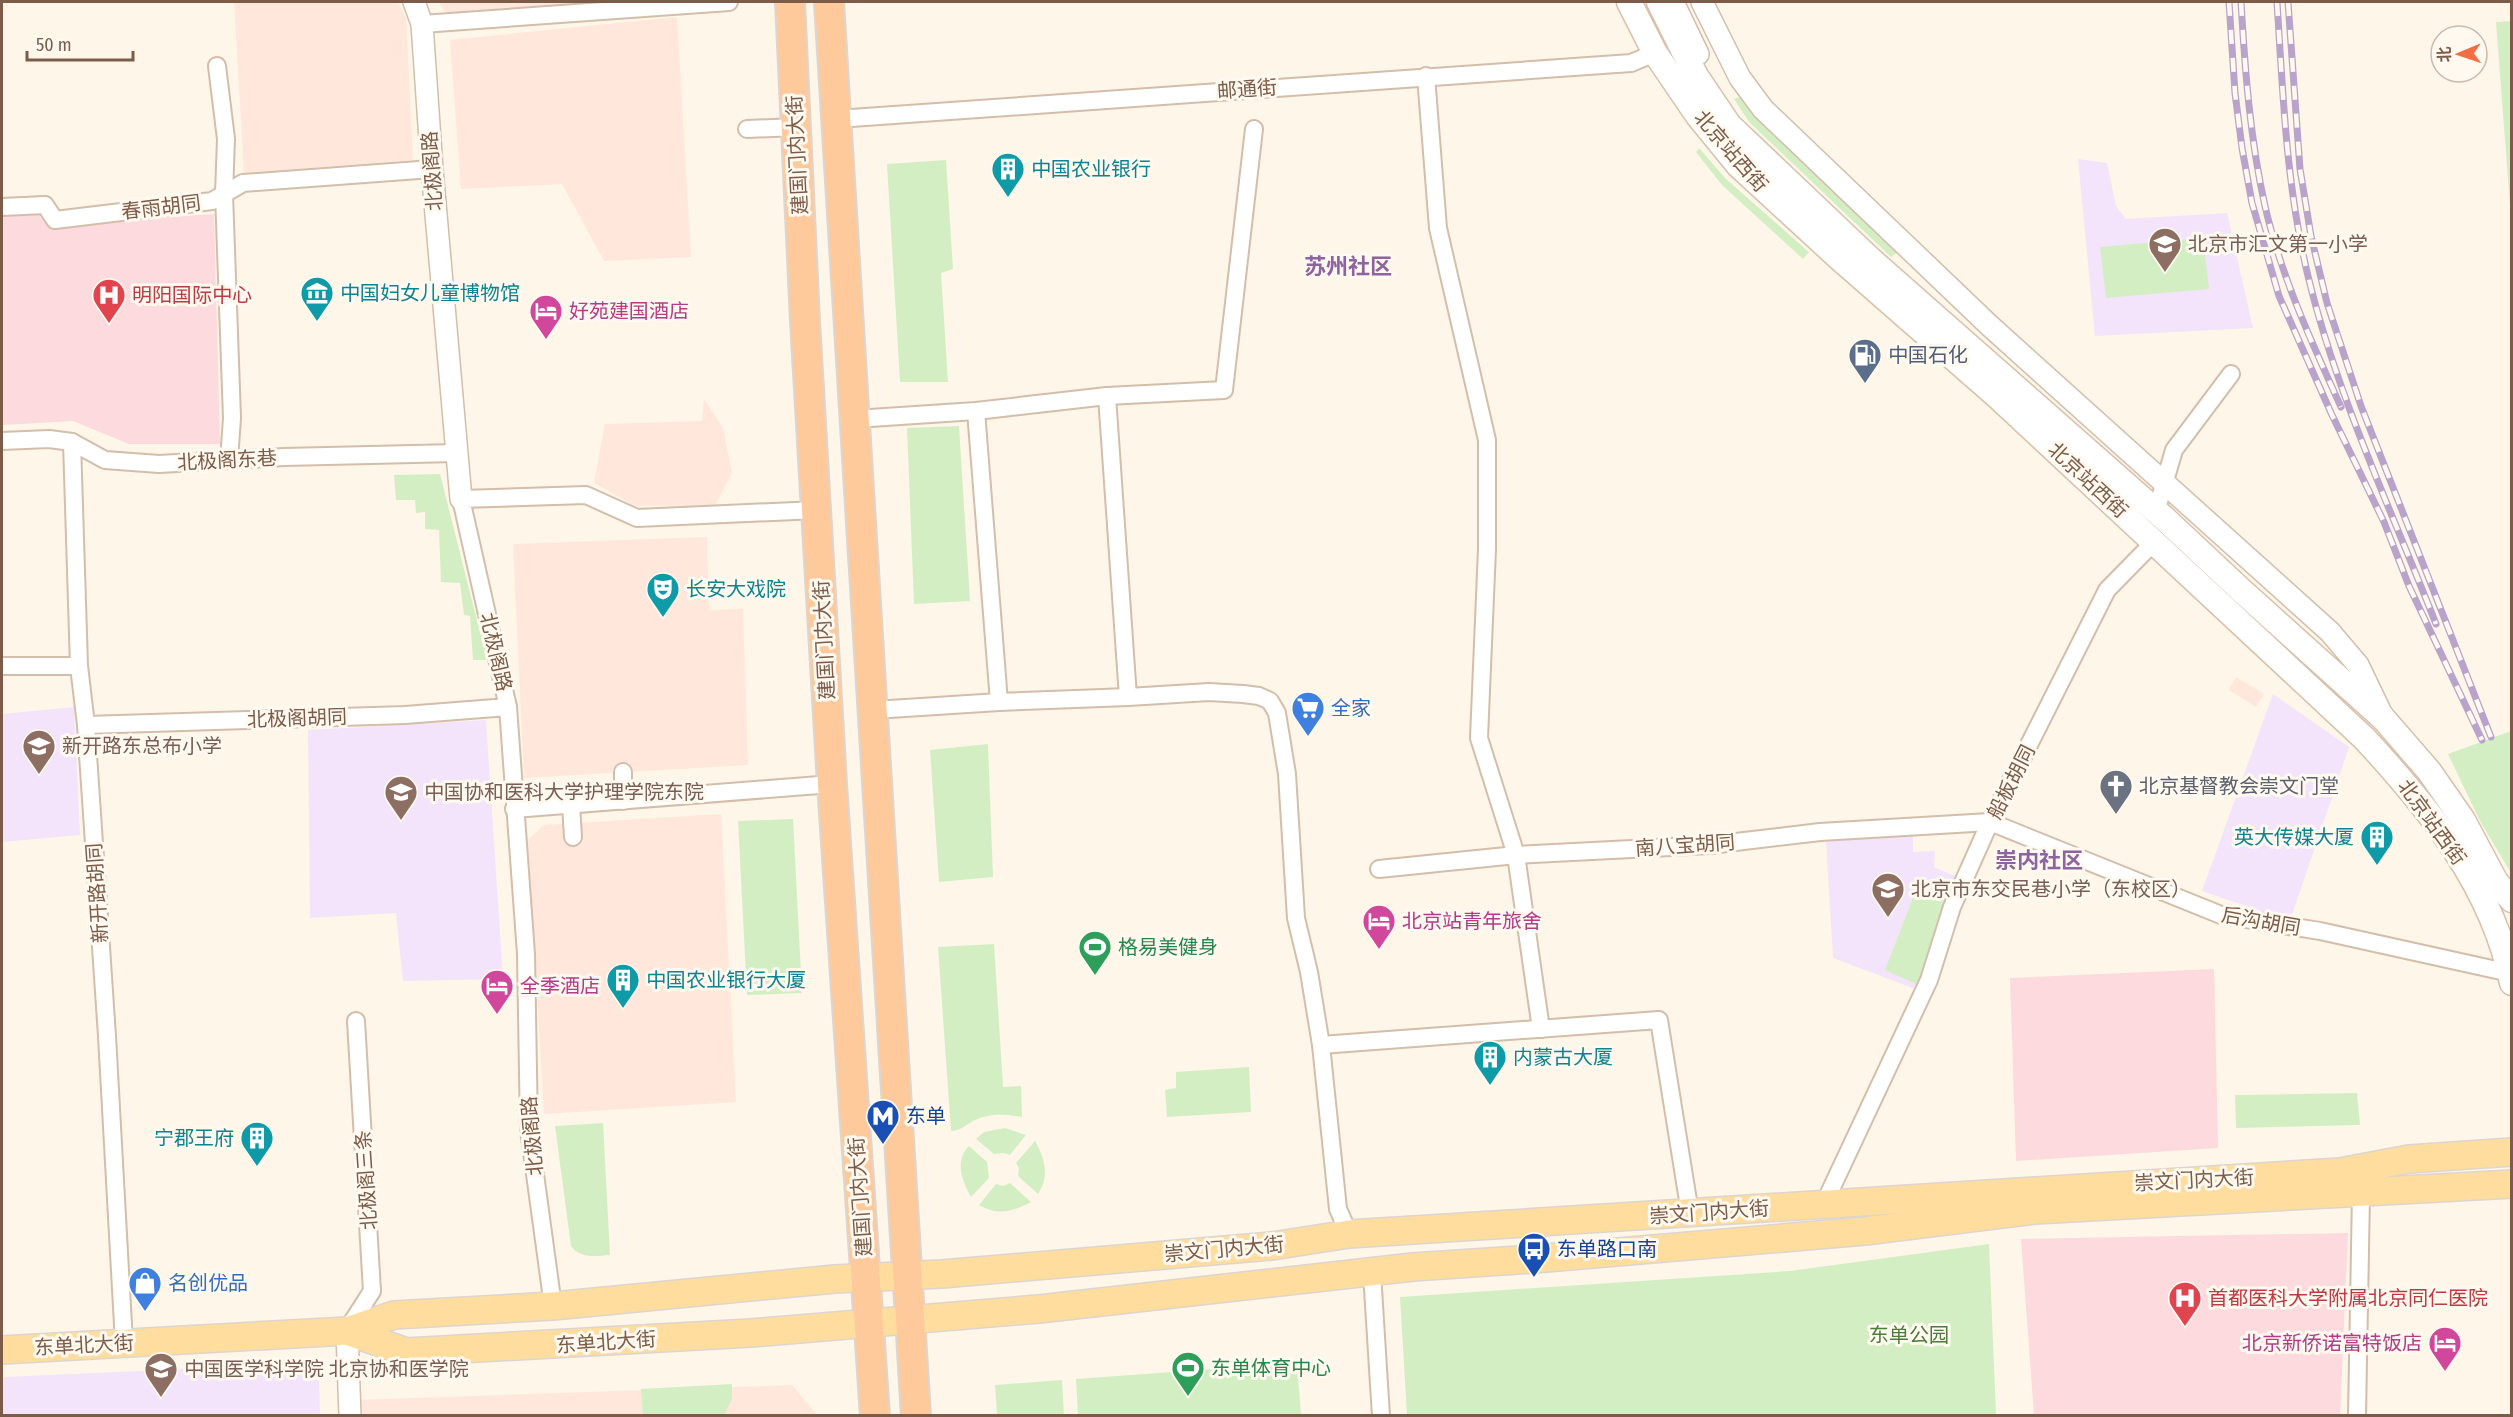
<svg xmlns="http://www.w3.org/2000/svg" width="2513" height="1417" viewBox="0 0 2513 1417" font-family="'Fira Sans Condensed','Noto Sans SC',sans-serif">
<rect width="100%" height="100%" fill="#fef6e8"/>
<g fill="#ffe7db">
<path d="M234,2H397L406,17L413,160L244,173Z"/>
<path d="M439,2H596L446,14Z"/>
<path d="M677,17L691,257L604,261L562,184L461,189L450,40Z"/>
<path d="M704,399L723,428L732,473L715,505L635,506L594,483L605,424L702,421Z"/>
<path d="M707,537L709,610L743,609L748,765L524,778L513,544Z"/>
<path d="M2236,677L2264,694L2256,707L2229,690Z"/>
<path d="M721,814L736,1102L544,1114L528,840L544,825Z"/>
<path d="M792,1385L817,1415L356,1416L355,1400Z"/>
</g>
<g fill="#f3e4fb">
<path d="M2078,159L2107,163L2116,206L2126,219L2227,213L2253,328L2095,336Z"/>
<path d="M2273,694L2349,747L2290,921L2202,891Z"/>
<path d="M74,707L80,835L2,842V714Z"/>
<path d="M486,720L503,979L403,981L396,913L310,918L308,730Z"/>
<path d="M1913,834V852L1935,851L1934,867L1960,878L1918,990L1833,958L1826,841Z"/>
<path d="M294,1364L319,1381L320,1415H2V1378L6,1377Z"/>
</g>
<g fill="#fddadd">
<path d="M214,214L220,444H129L73,421L2,425V216L38,215L50,226Z"/>
<path d="M2214,969L2218,1148L2016,1161L2010,978Z"/>
<path d="M2348,1233L2340,1415H2034L2021,1239Z"/>
</g>
<g fill="#d4eec4">
<path d="M2511,21L2512,205H2510L2496,22Z"/>
<path d="M1740,97L1762,124L1898,252L1891,257L1749,122L1734,99Z"/>
<path d="M1699,148L1726,179L1809,252L1803,259L1722,185L1696,152Z"/>
<path d="M946,160L953,269L941,273L948,382H900L887,164Z"/>
<path d="M2203,238L2209,289L2106,298L2100,247Z"/>
<path d="M959,426L970,601L914,604L907,428Z"/>
<path d="M440,474L487,660H473L470,616L464,615L460,583L441,582L439,530L425,529V512L416,513L415,500H396L394,475Z"/>
<path d="M2511,731V873L2480,821L2448,754Z"/>
<path d="M988,744L993,877L939,882L930,750Z"/>
<path d="M793,819L802,993L747,995L738,821Z"/>
<path d="M1918,885L1952,899L1918,985L1885,970Z"/>
<path d="M994,944L1003,1087L1021,1086L1022,1117C1005,1114 989,1113 973,1121C964,1126 962,1130 951,1131L938,947Z"/>
<path d="M1249,1067L1251,1112L1167,1117L1165,1090L1176,1088V1072Z"/>
<path d="M2357,1093L2360,1125L2236,1128L2235,1095Z"/>
<path d="M603,1123L610,1255C596,1256 580,1259 571,1246L555,1126Z"/>
<path d="M1005,1128L1026,1135L1010,1155L1004,1153L994,1154L976,1139L984,1132Z"/>
<path d="M1035,1141C1045,1159 1050,1176 1038,1194L1018,1176L1019,1168L1016,1163Z"/>
<path d="M969,1146L987,1162L989,1178L971,1197C962,1181 954,1161 969,1146Z"/>
<path d="M1010,1183L1031,1202C1012,1212 998,1216 979,1205L996,1184L1003,1186Z"/>
<path d="M1989,1244L1996,1415H1407L1400,1297L1790,1271Z"/>
<path d="M1297,1363L1301,1415H1078L1076,1379Z"/>
<path d="M1062,1380L1064,1415H997L995,1385Z"/>
<path d="M732,1384V1399L724,1415H643L641,1389Z"/>
</g>
<g fill="none" stroke-linecap="round" stroke-linejoin="round">
<defs>
<g id="minor">
<path d="M422,24L729,2"/>
<path d="M217,66L226,139L224,194L232,418L229,460"/>
<path d="M1426,76L1438,228L1487,440V549L1479,738L1516,855L1541,1029"/>
<path d="M837,119L1631,63L1655,53"/>
<path d="M747,129L796,127"/>
<path d="M2,207L45,205L55,220L212,201L243,183L432,169"/>
<path d="M1107,396L1224,390L1254,129"/>
<path d="M976,411L999,702"/>
<path d="M855,419L976,411L1107,396L1128,697L1209,692L1243,694L1259,696L1270,701L1277,713L1287,774L1296,918L1309,972L1321,1045L1338,1209L1349,1234"/>
<path d="M2,441L49,439L72,442L105,460L159,464L284,457L456,453"/>
<path d="M72,442L79,666L86,725L107,1036L124,1343"/>
<path d="M2156,512L2174,450L2231,374"/>
<path d="M2,666H79"/>
<path d="M874,710L999,702L1128,697"/>
<path d="M86,725L405,715L508,707"/>
<path d="M623,772V801"/>
<path d="M571,805L573,837"/>
<path d="M514,809L832,784"/>
<path d="M1379,869L1516,855L1710,845L1820,832L1990,822L2221,915L2320,931L2510,973"/>
<path d="M1321,1045L1659,1020L1690,1213"/>
<path d="M1824,1204L1929,980L1952,907L1990,822L2107,590L2154,542"/>
<path d="M1372,1273L1381,1416"/>
<path d="M553,1306L529,1130L526,954L508,707L461,499L586,495L637,518L817,510"/>
<path d="M347,1330L372,1291L356,1021"/>
<path d="M2357,1416L2361,1194"/>
</g>
<g id="tertiary">
<path d="M414,2L422,24L432,169L461,499"/>
<path d="M1673,2L1698,54"/>
<path d="M1702,2L1740,78L1763,109L1990,326L2330,632L2358,665L2382,715"/>
<path d="M347,1331L350,1416"/>
</g>
<g id="secondary">
<path d="M1629,2L1655,53L1698,116L1738,165L1838,257L1998,397L2364,738C2429,808 2493,887 2512,983"/>
<path d="M1659,2L1696,76L1729,125L1870,259L2165,519L2242,591L2383,718L2429,771L2463,820L2496,882L2512,900"/>
</g>
<g id="primary">
<path d="M347,1331L406,1352L751,1333L1039,1309L1413,1267L1535,1259L1865,1231L2035,1210L2512,1184"/>
<path d="M2,1350L347,1331L394,1315L553,1306L835,1279L942,1274L1272,1246L1349,1234L2340,1172L2409,1159L2512,1152"/>
</g>
<g id="trunk">
<path d="M790,2L805,321L832,784L875,1416"/>
<path d="M829,2L916,1416"/>
</g>
</defs>
<use href="#minor" stroke="#d3beab" stroke-width="20"/>
<use href="#tertiary" stroke="#d3beab" stroke-width="24"/>
<use href="#secondary" stroke="#d8c0ab" stroke-width="27"/>
<use href="#primary" stroke="#ddd5cf" stroke-width="30"/>
<use href="#trunk" stroke="#ddd5cf" stroke-width="32"/>
<use href="#minor" stroke="#fff" stroke-width="16"/>
<use href="#tertiary" stroke="#fff" stroke-width="21"/>
<use href="#secondary" stroke="#fff" stroke-width="24"/>
<use href="#primary" stroke="#ffdd9e" stroke-width="27"/>
<use href="#trunk" stroke="#feca9c" stroke-width="28"/>
<defs>
<g id="rail">
<path d="M2229,2L2235,93L2242,148L2252,203L2279,296L2332,415L2384,522L2409,586L2482,740"/>
<path d="M2241,2C2245,70 2250,139 2265,206C2281,276 2311,341 2341,407"/>
<path d="M2277,2C2283,94 2286,185 2308,276C2337,396 2391,509 2436,624"/>
<path d="M2288,2L2300,169L2311,236L2327,303L2361,406L2491,737"/>
</g>
</defs>
<use href="#rail" stroke="#baa3cb" stroke-width="7"/>
<use href="#rail" stroke="#fff9f0" stroke-width="4.5" stroke-dasharray="14" stroke-linecap="butt"/>
</g>
<defs>
<symbol id="building-pin" viewBox="-11 -11 22 30"><path d="M0 17L-7.5 6A9.5 9.5 0 1 1 7.5 6Z" fill="#0f9aa8" stroke="#fff9f0"/><path d="M-4-6H4V6H1V3H-1V6H-4ZM-2.5-4.3h1.7v1.8h-1.7ZM.8-4.3h1.7v1.8H.8ZM-2.5-1h1.7V.8h-1.7ZM.8-1h1.7V.8H.8Z" fill="#fff"/></symbol>
<symbol id="school-pin" viewBox="-11 -11 22 30"><path d="M0 17L-7.5 6A9.5 9.5 0 1 1 7.5 6Z" fill="#8d6e63" stroke="#fff9f0"/><path d="M0-5L7-2L0 1L-7-2ZM-4 1L0 2.5L4 1V4Q0 6-4 4Z" fill="#fff"/></symbol>
<symbol id="museum-pin" viewBox="-11 -11 22 30"><path d="M0 17L-7.5 6A9.5 9.5 0 1 1 7.5 6Z" fill="#0f9aa8" stroke="#fff9f0"/><path d="M0-6L6-3V-2H-6V-3ZM-5-1h2V3h-2ZM-1-1h2V3h-2ZM3-1h2V3H3ZM-6 4H6V6H-6Z" fill="#fff"/></symbol>
<symbol id="hospital-pin" viewBox="-11 -11 22 30"><path d="M0 17L-7.5 6A9.5 9.5 0 1 1 7.5 6Z" fill="#e0444e" stroke="#fff9f0"/><path d="M-5-5h3v3.5h4V-5h3V5h-3V1.5h-4V5h-3Z" fill="#fff"/></symbol>
<symbol id="hotel-pin" viewBox="-11 -11 22 30"><path d="M0 17L-7.5 6A9.5 9.5 0 1 1 7.5 6Z" fill="#d1479c" stroke="#fff9f0"/><path d="M-6-4.5h1.5V1H6V5H4.5V3h-9V5H-6ZM-4 0a1.8 1.8 0 1 1 3.6 0ZM.5 0V-2.5h3Q6-2.5 6 0Z" fill="#fff"/></symbol>
<symbol id="fuel-pin" viewBox="-11 -11 22 30"><path d="M0 17L-7.5 6A9.5 9.5 0 1 1 7.5 6Z" fill="#5c6f8a" stroke="#fff9f0"/><path d="M-5.5-6h7V0h2V4h1.3V-2.5L3-4.5l.8-.8L6-3V5H2.5V1h-1V6h-7ZM-4.2-4.7v3.2H.2V-4.7Z" fill="#fff"/></symbol>
<symbol id="theatre-pin" viewBox="-11 -11 22 30"><path d="M0 17L-7.5 6A9.5 9.5 0 1 1 7.5 6Z" fill="#0f9aa8" stroke="#fff9f0"/><path d="M-5-5.5Q0-4 5-5.5V0Q5 5 0 6Q-5 5-5 0ZM-3.3-2.5H-1v1.5H-3.3ZM1-2.5H3.3v1.5H1ZM-2.8 1Q0 5.5 2.8 1Z" fill="#fff"/></symbol>
<symbol id="supermarket-pin" viewBox="-11 -11 22 30"><path d="M0 17L-7.5 6A9.5 9.5 0 1 1 7.5 6Z" fill="#3f7fe0" stroke="#fff9f0"/><path d="M-6-5.5h2.5l.6 2H6L4.5 2H-2.5L-4.4-4H-6ZM-1.5 3.2a1.3 1.3 0 1 0 .1 0ZM3 3.2a1.3 1.3 0 1 0 .1 0Z" fill="#fff"/></symbol>
<symbol id="church-pin" viewBox="-11 -11 22 30"><path d="M0 17L-7.5 6A9.5 9.5 0 1 1 7.5 6Z" fill="#6b7280" stroke="#fff9f0"/><path d="M-1.2-6h2.4v3.5h3.3v2.4h-3.3V6h-2.4V-.1h-3.3v-2.4h3.3Z" fill="#fff"/></symbol>
<symbol id="university-pin" viewBox="-11 -11 22 30"><path d="M0 17L-7.5 6A9.5 9.5 0 1 1 7.5 6Z" fill="#8d6e63" stroke="#fff9f0"/><path d="M0-5L7-2L0 1L-7-2ZM-4 1L0 2.5L4 1V4Q0 6-4 4Z" fill="#fff"/></symbol>
<symbol id="stadium-pin" viewBox="-11 -11 22 30"><path d="M0 17L-7.5 6A9.5 9.5 0 1 1 7.5 6Z" fill="#2e9e5b" stroke="#fff9f0"/><path d="M0-5a6.5 5 0 1 0 0 10a6.5 5 0 1 0 0-10ZM-3.5-1.8h7v3.6h-7Z" fill="#fff"/></symbol>
<symbol id="metro-pin" viewBox="-11 -11 22 30"><path d="M0 17L-7.5 6A9.5 9.5 0 1 1 7.5 6Z" fill="#1a4fb4" stroke="#fff9f0"/><path d="M-5.5 5V-5H-3L0 0L3-5H5.5V5H3V-.5L0 4L-3-.5V5Z" fill="#fff"/></symbol>
<symbol id="bus-pin" viewBox="-11 -11 22 30"><path d="M0 17L-7.5 6A9.5 9.5 0 1 1 7.5 6Z" fill="#1a4fb4" stroke="#fff9f0"/><path d="M-5-6H5V4H4V6H2V4H-2V6H-4V4H-5ZM-3.5-4V0h7V-4ZM-3.5 1.2v1.5H-2V1.2ZM2 1.2v1.5H3.5V1.2Z" fill="#fff"/></symbol>
<symbol id="shop-pin" viewBox="-11 -11 22 30"><path d="M0 17L-7.5 6A9.5 9.5 0 1 1 7.5 6Z" fill="#3f7fe0" stroke="#fff9f0"/><path d="M-5-2.5h2.3a2.7 3.5 0 0 1 5.4 0H5L5.5 6h-11ZM-1.5-2.5h3a1.5 2.3 0 0 0-3 0Z" fill="#fff"/></symbol>
</defs>
<g fill-rule="evenodd">
<use href="#building-pin" x="989" y="150" width="38" height="52"/>
<use href="#school-pin" x="2146" y="225" width="38" height="52"/>
<use href="#museum-pin" x="298" y="274" width="38" height="52"/>
<use href="#hospital-pin" x="90" y="276" width="38" height="52"/>
<use href="#hotel-pin" x="527" y="292" width="38" height="52"/>
<use href="#fuel-pin" x="1846" y="336" width="38" height="52"/>
<use href="#theatre-pin" x="644" y="570" width="38" height="52"/>
<use href="#supermarket-pin" x="1289" y="689" width="38" height="52"/>
<use href="#school-pin" x="20" y="727" width="38" height="52"/>
<use href="#church-pin" x="2097" y="767" width="38" height="52"/>
<use href="#university-pin" x="382" y="773" width="38" height="52"/>
<use href="#building-pin" x="2358" y="818" width="38" height="52"/>
<use href="#school-pin" x="1869" y="870" width="38" height="52"/>
<use href="#hotel-pin" x="1360" y="902" width="38" height="52"/>
<use href="#stadium-pin" x="1076" y="928" width="38" height="52"/>
<use href="#building-pin" x="604" y="961" width="38" height="52"/>
<use href="#hotel-pin" x="478" y="967" width="38" height="52"/>
<use href="#building-pin" x="1471" y="1038" width="38" height="52"/>
<use href="#metro-pin" x="864" y="1097" width="38" height="52"/>
<use href="#building-pin" x="238" y="1119" width="38" height="52"/>
<use href="#bus-pin" x="1515" y="1230" width="38" height="52"/>
<use href="#shop-pin" x="126" y="1264" width="38" height="52"/>
<use href="#hospital-pin" x="2166" y="1279" width="38" height="52"/>
<use href="#hotel-pin" x="2426" y="1324" width="38" height="52"/>
<use href="#stadium-pin" x="1169" y="1349" width="38" height="52"/>
<use href="#university-pin" x="142" y="1350" width="38" height="52"/>
</g>
<g text-anchor="middle" dominant-baseline="central" stroke-width="6" stroke-linejoin="round" paint-order="stroke">
<g font-size="20" fill="#7c5c48" stroke="#fff9f0">
<text transform="translate(1247 89) rotate(-4)">邮通街</text>
<text transform="translate(1731 151) rotate(49)">北京站西街</text>
<text transform="translate(797 155) rotate(-93)">建国门内大街</text>
<text transform="translate(432 171) rotate(-94)">北极阁路</text>
<text transform="translate(161 207) rotate(-7)">春雨胡同</text>
<text transform="translate(227 460) rotate(-3)">北极阁东巷</text>
<text transform="translate(2088 480) rotate(43)">北京站西街</text>
<text transform="translate(824 640) rotate(-93)">建国门内大街</text>
<text transform="translate(496 652) rotate(77)">北极阁路</text>
<text transform="translate(297 718) rotate(-2)">北极阁胡同</text>
<text transform="translate(2011 782) rotate(-63)">船板胡同</text>
<text transform="translate(2432 822) rotate(54)">北京站西街</text>
<text transform="translate(1685 845) rotate(-4)">南八宝胡同</text>
<text transform="translate(97 893) rotate(-94)">新开路胡同</text>
<text transform="translate(2261 921) rotate(10)">后沟胡同</text>
<text transform="translate(532 1136) rotate(-95)">北极阁路</text>
<text transform="translate(366 1180) rotate(-94)">北极阁三条</text>
<text transform="translate(2194 1180) rotate(-3)">崇文门内大街</text>
<text transform="translate(860 1197) rotate(-94)">建国门内大街</text>
<text transform="translate(1709 1212) rotate(-4)">崇文门内大街</text>
<text transform="translate(1224 1249) rotate(-5)">崇文门内大街</text>
<text transform="translate(606 1342) rotate(-4)">东单北大街</text>
<text transform="translate(84 1345) rotate(-3)">东单北大街</text>
</g>
<g font-size="20" fill="#0d838f" stroke="#fff9f0" text-anchor="start">
<text x="1031" y="169">中国农业银行</text>
<text x="340" y="293">中国妇女儿童博物馆</text>
<text x="686" y="589">长安大戏院</text>
<text x="2354" y="837" text-anchor="end">英大传媒大厦</text>
<text x="646" y="980">中国农业银行大厦</text>
<text x="1513" y="1057">内蒙古大厦</text>
<text x="234" y="1138" text-anchor="end">宁郡王府</text>
</g>
<g font-size="20" fill="#785e54" stroke="#fff9f0" text-anchor="start">
<text x="2188" y="244">北京市汇文第一小学</text>
<text x="62" y="746">新开路东总布小学</text>
<text x="424" y="792">中国协和医科大学护理学院东院</text>
<text x="1911" y="889">北京市东交民巷小学（东校区）</text>
<text x="184" y="1369">中国医学科学院 北京协和医学院</text>
</g>
<g font-size="20" fill="#be3a42" stroke="#fff9f0" text-anchor="start">
<text x="132" y="295">明阳国际中心</text>
<text x="2208" y="1298">首都医科大学附属北京同仁医院</text>
</g>
<g font-size="20" fill="#b23c85" stroke="#fff9f0" text-anchor="start">
<text x="569" y="311">好苑建国酒店</text>
<text x="1402" y="921">北京站青年旅舍</text>
<text x="520" y="986">全季酒店</text>
<text x="2422" y="1343" text-anchor="end">北京新侨诺富特饭店</text>
</g>
<g font-size="20" fill="#4e5e75" stroke="#fff9f0" text-anchor="start">
<text x="1888" y="355">中国石化</text>
</g>
<g font-size="20" fill="#366cbe" stroke="#fff9f0" text-anchor="start">
<text x="1331" y="708">全家</text>
<text x="168" y="1283">名创优品</text>
</g>
<g font-size="20" fill="#5b616d" stroke="#fff9f0" text-anchor="start">
<text x="2139" y="786">北京基督教会崇文门堂</text>
</g>
<g font-size="20" fill="#27864d" stroke="#fff9f0" text-anchor="start">
<text x="1118" y="947">格易美健身</text>
<text x="1211" y="1368">东单体育中心</text>
</g>
<g font-size="20" fill="#164399" stroke="#fff9f0" text-anchor="start">
<text x="906" y="1116">东单</text>
<text x="1557" y="1249">东单路口南</text>
</g>
<g font-size="20" fill="#4d7c3c" stroke="#fff9f0">
<text x="1909" y="1335">东单公园</text>
</g>
<g font-size="22" font-weight="bold" fill="#8d649f" stroke="#fff9f0">
<text x="1348" y="266">苏州社区</text>
<text x="2039" y="860">崇内社区</text>
</g>
</g>
<rect width="2513" height="1417" fill="none" stroke="#7c5c48" stroke-width="6"/>
<g transform="translate(2459 54) rotate(268)"><circle r="28" fill="#fff9f0" stroke="#cbbaad" stroke-width="1.5"/>
<path d="M0-4.5L10 22L0 15L-10 22Z" fill="#f36e42"/>
<text y="-9" font-size="16" font-weight="bold" text-anchor="middle" fill="#7c5c48">北</text>
</g>
<path d="M27 51v9h106v-9" fill="none" stroke="#7c5c48" stroke-width="3"/>
<text x="36" y="51" font-size="18" fill="#7c5c48" stroke="#fff9f0" stroke-width="4.5" paint-order="stroke">50 m</text>
</svg>
